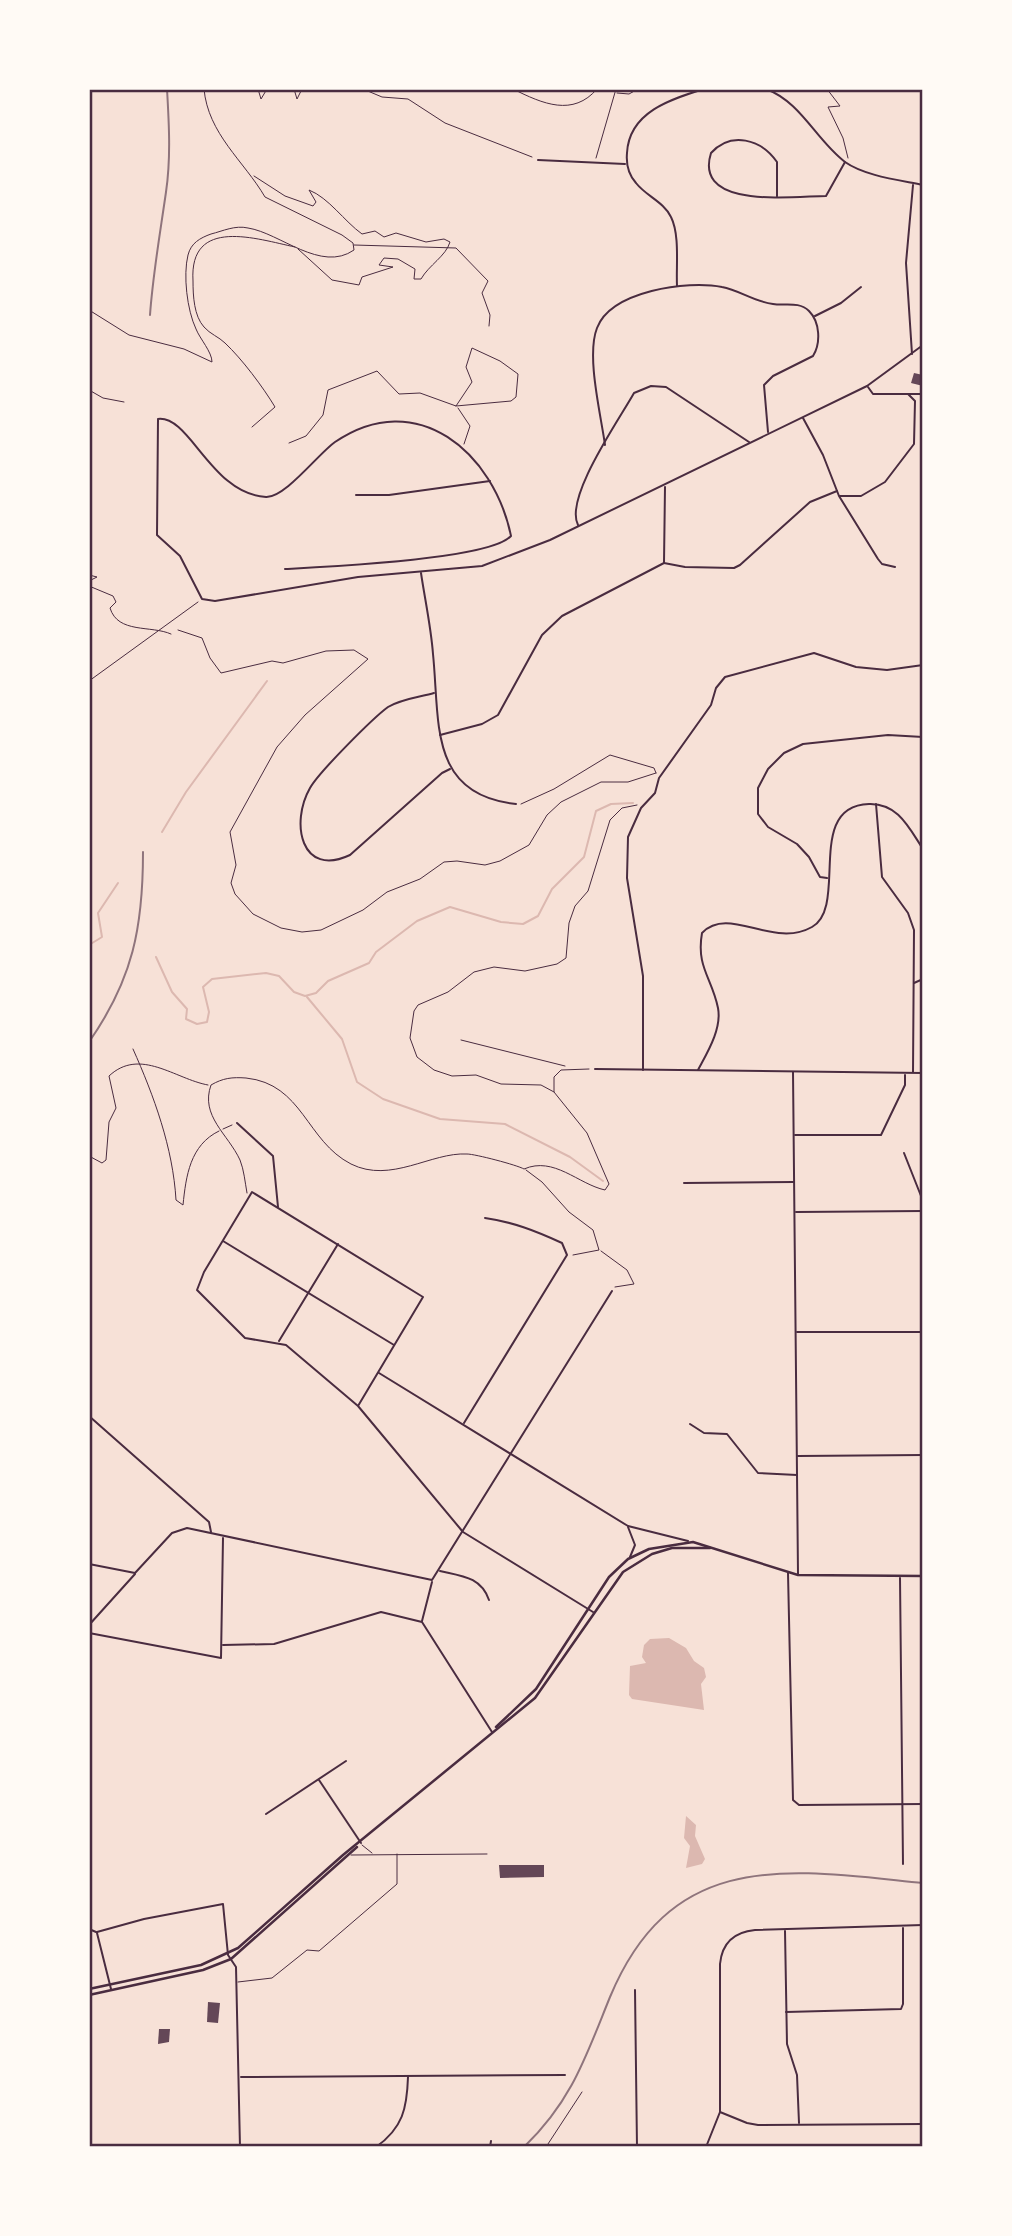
<svg xmlns="http://www.w3.org/2000/svg" width="1012" height="2236" viewBox="0 0 1012 2236" font-family="Barlow,sans-serif">
<rect width="100%" height="100%" fill="#f7e1d7"/>
<g fill="#dcb8b0">
<path d="M669,1638L686,1648L694,1661L704,1668L706,1677L701,1684L704,1710L632,1699L629,1695L630,1666L646,1663L642,1657L644,1645L650,1639Z"/>
<path d="M686,1816L696,1825L695,1836L705,1859L702,1864L686,1868L690,1846L684,1838Z"/>
</g>
<g fill="none" stroke-linecap="round" stroke-linejoin="round">
<g stroke="#dcb8b0" stroke-width="2">
<path d="M162,832L186,792L267,681"/>
<path d="M89,945L102,937L98,913L118,883"/>
<path d="M156,957L172,992L187,1009L186,1019L197,1024L207,1022L209,1012L203,987L212,979L266,973L279,976L294,992L305,996L316,993L328,981L369,963L376,952L417,921L450,907L501,922L523,924L538,916L552,889L584,857L596,811L611,804L633,803"/>
<path d="M307,997L342,1039L357,1082L383,1099L440,1119L505,1124L570,1157L603,1181"/>
</g>
</g>
<g fill="#644757">
<path d="M914,373L923,375V386L911,383Z"/>
<path d="M499,1865H544V1877L500,1878Z"/>
<path d="M208,2002L220,2003L218,2023L207,2022Z"/>
<path d="M159,2029H170L169,2042L158,2044Z"/>
</g>
<g fill="none" stroke-linecap="round" stroke-linejoin="round">
<g stroke="#4a2c40" stroke-width="1">
<path d="M258,89L261,99L267,89"/>
<path d="M294,89L297,99L302,89"/>
<path d="M363,89L382,97L408,99L445,123L532,157"/>
<path d="M513,89C543,104 573,117 597,89"/>
<path d="M827,89L840,106L828,107L843,138L848,158"/>
<path d="M617,93L629,94L638,89"/>
<path d="M596,158L616,89"/>
<path d="M254,176L285,196L313,206L316,202L309,190C329,198 344,221 362,234L375,231L384,237L396,233L426,242L444,239L450,242C446,256 429,265 421,279H414L415,269L398,259L384,258L379,265L393,267L362,277L359,285L332,280L298,249"/>
<path d="M354,245L456,248L488,281L482,293L490,315L489,326"/>
<path d="M89,310L129,335L184,349L212,362C212,352 200,339 196,329C187,310 183,275 188,255C191,243 200,238 211,234C223,231 235,225 248,228C280,233 321,273 354,250L353,243L342,235L265,197C244,161 208,134 204,89"/>
<path d="M89,390L103,398L124,402"/>
<path d="M458,408L470,426L464,444"/>
<path d="M252,427L275,407C263,387 242,359 225,343C219,337 210,334 204,327C194,316 193,296 193,281C189,216 257,239 295,247"/>
<path d="M289,443L306,436L323,415L328,390L377,371L399,394L420,393L456,406L472,382L466,367L472,348L500,361L518,374L516,397L511,401L456,406"/>
<path d="M89,575L97,577L89,581"/>
<path d="M89,586L113,596L116,602L110,608C118,634 151,625 171,634"/>
<path d="M178,630L202,638L210,658L221,673L272,661L283,663L326,651L354,650L368,659L305,715L277,747L230,832L236,865L231,883L235,894L253,914L281,928L302,932L321,930L363,910L387,892L420,879L444,862L457,861L485,865L500,861L529,845L547,815L561,802L601,782H628L656,773"/>
<path d="M89,681L198,602"/>
<path d="M521,804L554,789L610,755L654,768L656,773"/>
<path d="M461,1040L565,1066"/>
<path d="M133,1049C154,1096 173,1148 176,1200L183,1205C186,1176 190,1145 219,1131"/>
<path d="M554,1092L541,1085L501,1084L476,1075L452,1076L434,1070L417,1057L410,1038L414,1011L418,1005L448,992L474,972L494,967L525,971L557,964L566,958L569,923L575,906L588,891L610,820L622,808L637,805"/>
<path d="M223,1129L232,1125"/>
<path d="M89,1156L102,1163L106,1160L109,1122L116,1108L109,1076C140,1047 175,1079 208,1085"/>
<path d="M526,1170L542,1182L569,1212L593,1230L599,1250L573,1255"/>
<path d="M247,1193C245,1182 244,1170 240,1160C228,1134 200,1116 211,1085C223,1078 232,1077 246,1078C303,1084 306,1141 351,1164C391,1184 431,1152 467,1154C475,1154 517,1165 524,1169C554,1156 578,1184 605,1190L609,1184L587,1133L554,1092V1077L561,1070L589,1069"/>
<path d="M601,1251L627,1270L634,1284L615,1287"/>
<path d="M546,2147L582,2092"/>
</g>
<g stroke="#4a2c40" stroke-width="1">
<path d="M362,1845L372,1853"/>
<path d="M351,1855L487,1854"/>
<path d="M238,1982L272,1978L307,1950L319,1951L397,1884V1854"/>
</g>
<g stroke="#4a2c40" stroke-width="2">
<path d="M766,89C801,102 816,140 845,162C865,176 899,180 923,185"/>
<path d="M538,160L625,164"/>
<path d="M777,196V162C761,139 731,131 711,153C693,210 795,196 826,196L845,162"/>
<path d="M677,286C676,266 680,235 671,217C664,202 646,196 636,183C628,174 626,164 627,153C629,112 671,99 704,89"/>
<path d="M815,316L841,303L861,287"/>
<path d="M912,354L906,263L913,185"/>
<path d="M868,387L873,394H923"/>
<path d="M803,418L823,455L839,496L878,559L882,564L895,567"/>
<path d="M605,445C601,415 586,356 597,328C611,291 687,280 722,287C739,290 755,302 773,304C785,306 799,301 809,311C820,322 821,343 813,356L773,376L764,385L768,432"/>
<path d="M665,487L664,563L685,567L734,568L740,565L810,502L837,491"/>
<path d="M356,495H389L490,481"/>
<path d="M840,496H861L885,482L914,444L915,401L908,394"/>
<path d="M578,525C564,498 619,420 634,393L651,386L666,387L749,442"/>
<path d="M285,569C324,567 490,560 511,536C494,453 417,386 335,442C318,454 285,498 266,497C211,494 190,415 158,419L157,535L180,556L202,599L215,601L358,577L482,566L550,540L867,386L923,345"/>
<path d="M421,573C425,600 431,627 433,654C440,721 428,795 516,804"/>
<path d="M434,693C420,697 401,699 388,707C373,718 319,772 310,788C290,823 301,878 350,855L442,773L450,769"/>
<path d="M440,735L482,724L498,715L542,635L562,616L664,563"/>
<path d="M876,804L882,877L908,913L914,930L913,1072"/>
<path d="M827,878L820,877L809,857L797,844L768,827L758,814V788L768,769L784,753L803,744L888,735L923,737"/>
<path d="M914,983L923,979"/>
<path d="M595,1069L923,1073"/>
<path d="M643,1070V976L627,878L628,837L641,808L655,793L659,778L711,705L716,688L725,677L814,653L856,667L887,670L923,665"/>
<path d="M698,1070C707,1053 722,1029 718,1008C712,978 696,967 702,933C729,905 773,949 812,927C849,906 804,806 869,804C898,803 909,828 923,849"/>
<path d="M793,1072L798,1574"/>
<path d="M237,1123L273,1156L278,1207"/>
<path d="M795,1135H881L905,1085V1075"/>
<path d="M904,1153L923,1201"/>
<path d="M684,1183L794,1182"/>
<path d="M796,1212L923,1211"/>
<path d="M223,1241L394,1345"/>
<path d="M797,1332H923"/>
<path d="M279,1341L338,1244"/>
<path d="M379,1373L628,1526L688,1541"/>
<path d="M358,1406L423,1297L252,1192L204,1272L197,1290L245,1338L286,1345L358,1406L463,1532L593,1612"/>
<path d="M89,1416L209,1522L211,1532"/>
<path d="M464,1423L567,1255L562,1243C536,1231 513,1222 485,1218"/>
<path d="M690,1424L704,1433L727,1434L758,1473L797,1475"/>
<path d="M798,1456L923,1455"/>
<path d="M628,1527L635,1545L630,1557"/>
<path d="M89,1564L135,1573L172,1533L187,1528L432,1580L612,1291"/>
<path d="M440,1571C462,1576 481,1577 489,1600"/>
<path d="M788,1573L793,1800L799,1805L923,1804"/>
<path d="M900,1578L903,1864"/>
<path d="M422,1621L432,1582"/>
<path d="M89,1625L135,1574"/>
<path d="M89,1633L221,1658L223,1538"/>
<path d="M223,1645L274,1644L381,1612L422,1622L492,1732"/>
<path d="M319,1780L361,1843"/>
<path d="M266,1814L346,1761"/>
<path d="M89,1929L96,1932"/>
<path d="M785,1931L787,2044L797,2075L799,2123"/>
<path d="M97,1932L144,1919L223,1904L228,1955L236,1967L240,2147"/>
<path d="M97,1933L111,1989"/>
<path d="M635,1990L637,2147"/>
<path d="M786,2012L901,2009L903,2004V1928"/>
<path d="M241,2077L565,2075"/>
<path d="M720,2112L747,2123L758,2125L923,2124"/>
<path d="M376,2147C403,2128 407,2108 408,2077"/>
<path d="M490,2147L491,2141"/>
<path d="M706,2147L720,2112V1964C722,1943 734,1932 755,1930L923,1925"/>
</g>
<g stroke="#4a2c40" stroke-width="2.5">
<path d="M496,1727L536,1689L609,1577L628,1559L649,1549L693,1542L798,1575L923,1576"/>
<path d="M89,1989L201,1965L238,1948L343,1855L535,1698L623,1572L652,1554L672,1548H710"/>
<path d="M89,1995L203,1970L231,1959L357,1847"/>
</g>
<g stroke="#8f747c" stroke-width="2">
<path d="M150,315C153,273 160,234 166,192C171,158 169,123 167,89"/>
<path d="M89,1042C133,979 143,927 143,852"/>
<path d="M524,2147C572,2101 586,2056 610,1997C673,1846 791,1870 923,1883"/>
</g>
</g>
<rect width="1012" height="2236" fill="none" stroke="#fffaf5" stroke-width="182"/>
<rect x="91" y="91" width="830" height="2054" fill="none" stroke="#4a2c40" stroke-width="2.5"/>
</svg>
